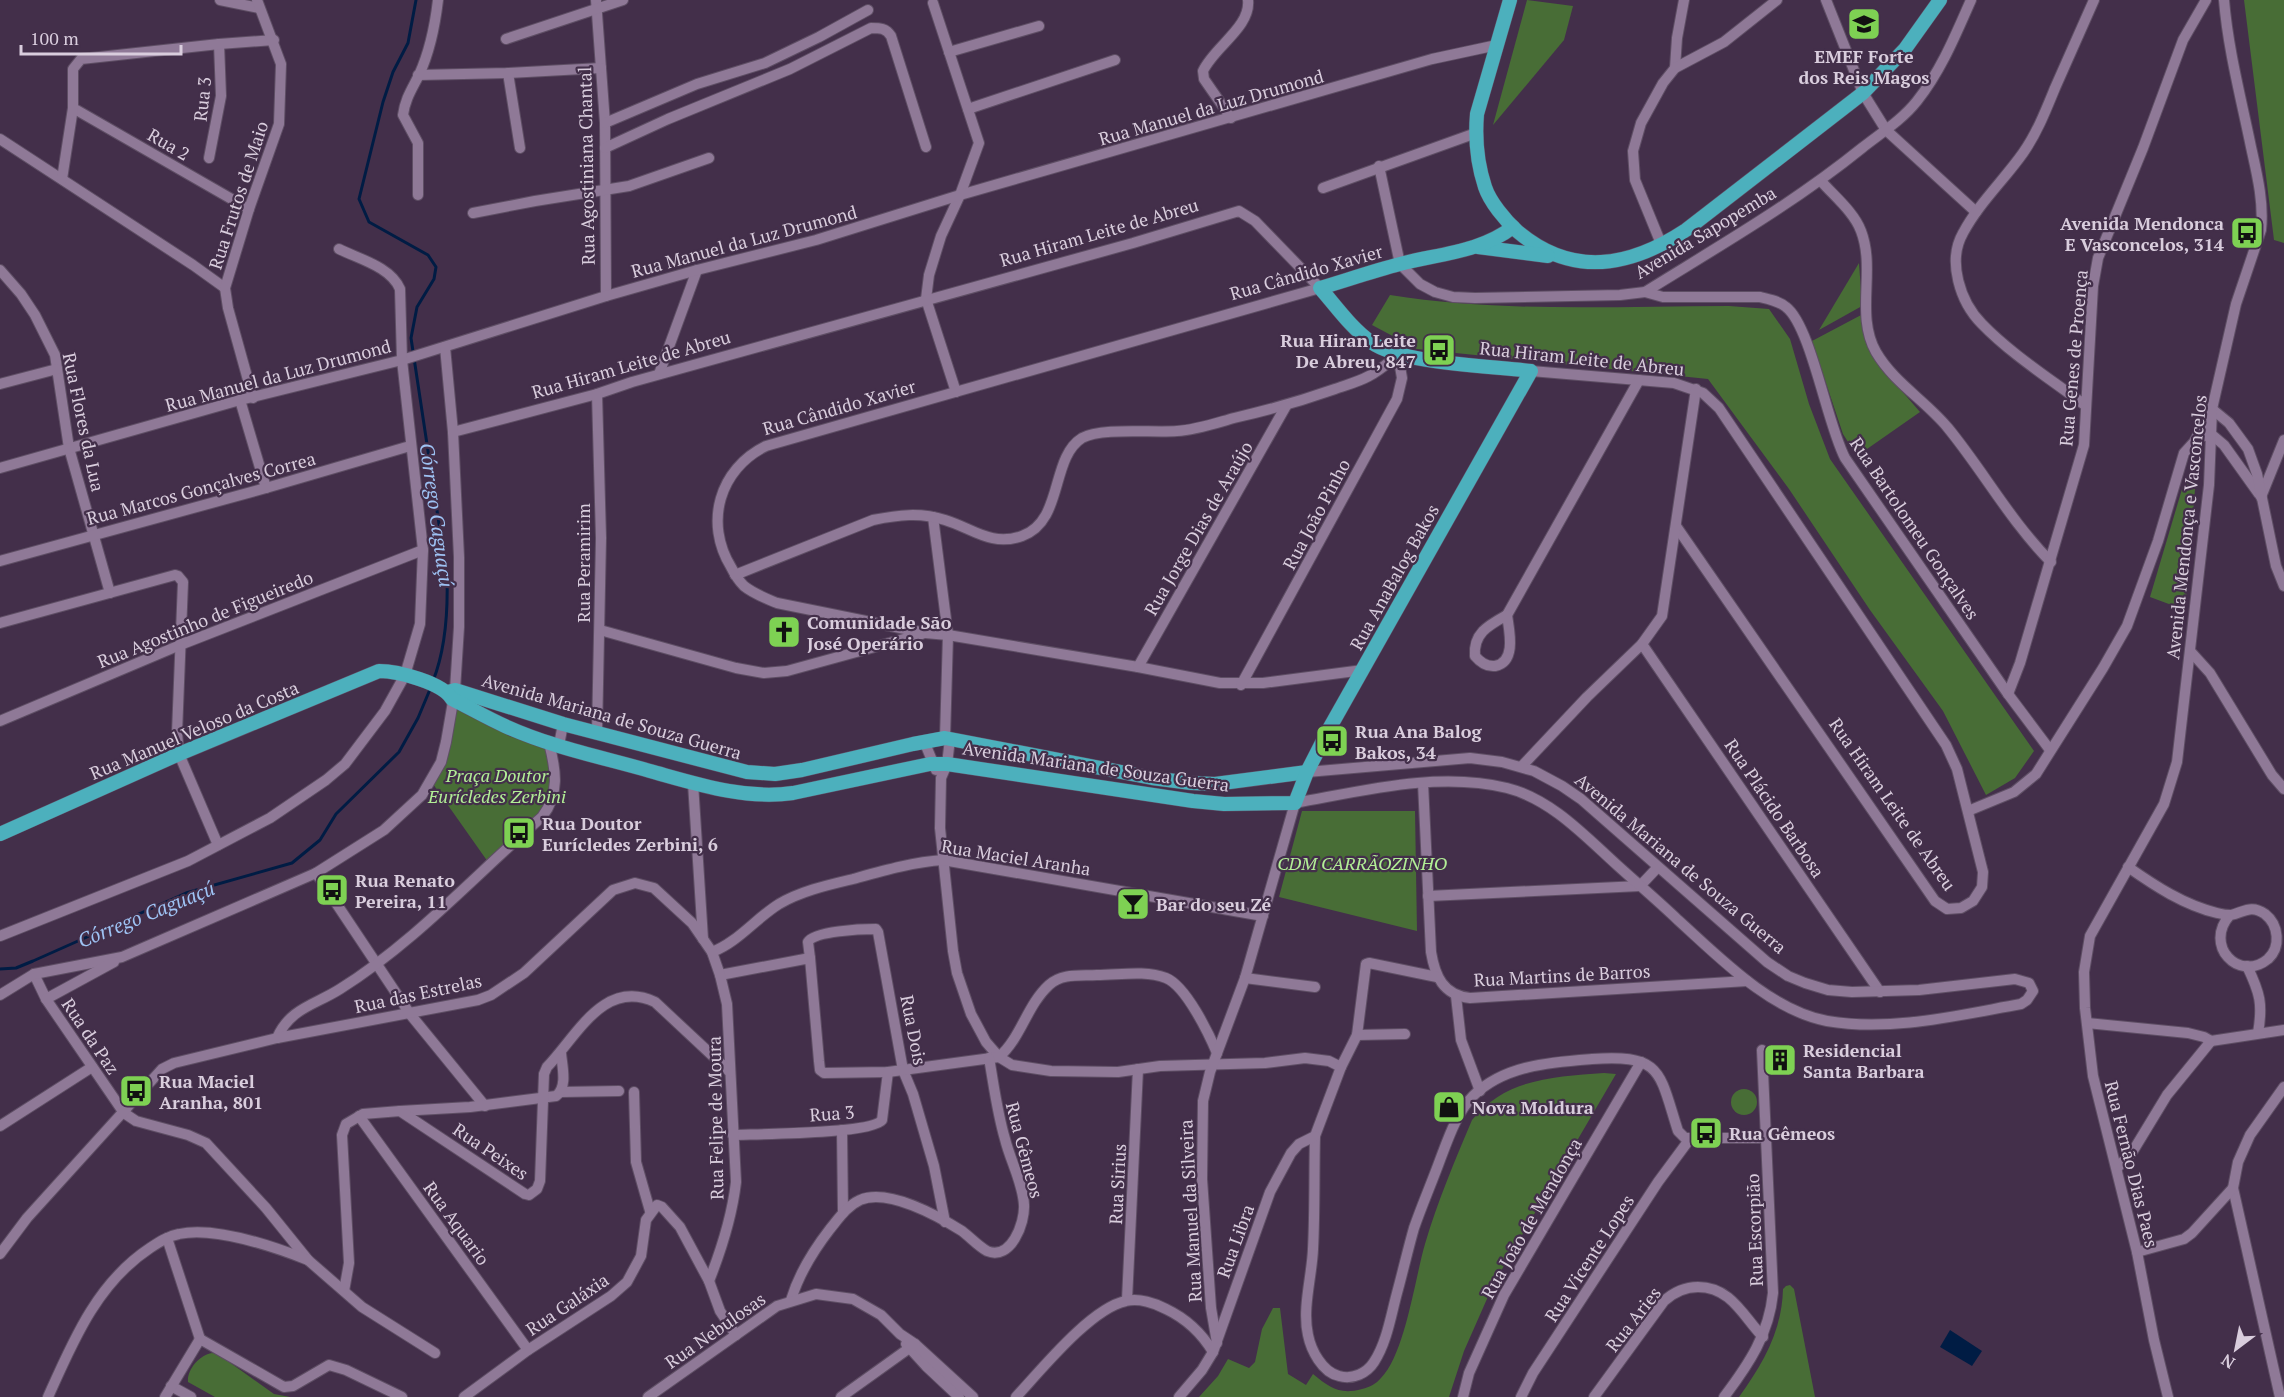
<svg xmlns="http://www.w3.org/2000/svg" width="2284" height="1397" viewBox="0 0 2284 1397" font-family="'PT Serif',serif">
<rect width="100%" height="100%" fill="#432f4a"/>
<g fill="#486d36">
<path d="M1527,0L1573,6L1564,40L1493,125Z"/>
<path d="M2244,0H2284V243L2274,240Z"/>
<path d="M1859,263L1862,306L1819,330Z"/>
<path d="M1390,295C1502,313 1616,306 1729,306L1769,309L1790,339L1809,404L1830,459L2034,751L2015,778L1986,795L1943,711L1870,610L1789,489L1708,379L1417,349L1372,325Z"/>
<path d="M1863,314L1876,361L1920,412L1857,456L1843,434L1812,341Z"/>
<path d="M2191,472L2196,477L2185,610L2150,597L2185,479Z"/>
<path d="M453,702L509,736L547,746C551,762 554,782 550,798C546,817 503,848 488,862L433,784Z"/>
<path d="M1302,811H1415L1417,931L1279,897Z"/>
<path d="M1604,1073L1616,1074L1494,1283L1464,1351L1449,1397H1199L1218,1376L1228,1359L1249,1368L1255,1362L1262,1329L1273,1308H1280L1288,1374L1306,1385L1313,1374C1330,1388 1340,1395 1362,1389C1370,1387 1376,1384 1381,1378C1405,1354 1415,1278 1425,1244C1437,1203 1455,1160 1472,1120C1506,1078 1554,1077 1604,1073Z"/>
<circle cx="1744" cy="1102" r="13"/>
<path d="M1786,1286L1790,1285L1794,1289L1815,1397H1739C1763,1364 1782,1331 1783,1289Z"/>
<path d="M212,1353L218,1354L274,1394L290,1397H215L188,1382C187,1370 199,1355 212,1353Z"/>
</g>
<path fill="#001c44" d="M1950,1330L1982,1351L1972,1366L1940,1347Z"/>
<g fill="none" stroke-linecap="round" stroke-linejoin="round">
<g stroke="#001c44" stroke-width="3">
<path d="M416,0L408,43L393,72L383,102L359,199L369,222L428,255L436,267L434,279L417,307L411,338L447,577C448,612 446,648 433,681"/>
<path d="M0,969L16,968L33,961L186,893L292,863L320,840L336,814L399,752L418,718L431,687"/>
</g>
<defs>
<g id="minor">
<path d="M220,0L259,8"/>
<path d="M596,0L605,123L606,296"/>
<path d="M1826,0L1863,93L1886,130L1976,212"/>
<path d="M933,3L979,143L960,195L941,236L929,275L926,299L956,392"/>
<path d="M506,39L623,0"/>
<path d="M949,52L1039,26"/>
<path d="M1675,68L1677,38L1684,0"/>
<path d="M508,73L520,148"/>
<path d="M418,75L508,73L601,68"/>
<path d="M73,108L249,209"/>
<path d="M968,109L1115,60"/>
<path d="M1231,118L1204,79L1203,71C1214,47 1251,27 1248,0"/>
<path d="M605,123L697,84L765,63L819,37L868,10"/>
<path d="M0,139L193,265L225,288"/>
<path d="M605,148L668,119L790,69L871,28C880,28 886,28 891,36L926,147"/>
<path d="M209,158L221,96L219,44"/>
<path d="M1379,166L1400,264L1420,284L1435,292L1453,297L1475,298L1620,295L1645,292C1719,246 1794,203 1862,148C1881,133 1902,120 1917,101C1941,71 1956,34 1971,0"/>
<path d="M62,179L73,108V69L81,59L219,44L274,40"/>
<path d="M1821,181C1834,196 1854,212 1861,231C1876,270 1855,315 1876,352C1894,383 1926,401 1948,428C1984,472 2011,522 2051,562"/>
<path d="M1323,188L1476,133"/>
<path d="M418,195V143L403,115C405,99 412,89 419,75C430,51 435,26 438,0"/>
<path d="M473,213L535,201L629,186L709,158"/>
<path d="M1662,246L1635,180L1633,151L1641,123L1663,83L1675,68L1724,42L1777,0"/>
<path d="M0,270L21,294L35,315L55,355L69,448L110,593"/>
<path d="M1645,292L1663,297H1760C1769,299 1779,301 1786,307C1811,326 1827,424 1845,458L2008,694L2050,750"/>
<path d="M1531,371L1674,383L1703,393L1719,408L1946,745L1957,769L1983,872L1982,887L1973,901L1961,908L1947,909L1935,901L1676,526"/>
<path d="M659,374L697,270"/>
<path d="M0,384L57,369"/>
<path d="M253,398L228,308L225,288L249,209L279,124L281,64L257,0"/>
<path d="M240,400L266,488"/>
<path d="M2086,406C2052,380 2012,355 1982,324C1960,302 1947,261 1963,233C1979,203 2004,180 2023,153C2037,133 2046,110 2055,88C2068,58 2081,29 2094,0"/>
<path d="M453,432L597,394L632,382L1133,243L1239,211L1255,221L1320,288L766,446C719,469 704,523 731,567C734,573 739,581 744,586C754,594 765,598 777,603L925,633L948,635L1138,667L1220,683H1263L1363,670"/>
<path d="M2206,436L2211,434L2224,445L2259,494"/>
<path d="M0,468L240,400L402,360L606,296L697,270L816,240L960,195L1432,59L1497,45"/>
<path d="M2261,497L2284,440"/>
<path d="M933,517L948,635L945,738"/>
<path d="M0,561L266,488L410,446"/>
<path d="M735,575L873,520C898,515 920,512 945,520C972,528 991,547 1022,536C1064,521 1050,458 1082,438C1101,427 1153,433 1177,431C1196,430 1216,423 1234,418C1269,410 1301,401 1335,389C1346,385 1358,382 1369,376C1379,371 1389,362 1398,355L1402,378L1397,399L1241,685"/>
<path d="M1507,615L1639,380"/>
<path d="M1507,615C1509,630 1517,662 1495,666C1486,667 1480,662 1475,656C1473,633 1489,625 1507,615Z"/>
<path d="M0,623L175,575L178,576L183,582L177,733L179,754L218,845"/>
<path d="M600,630L736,668L764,673L787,671L922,634"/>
<path d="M1642,644L1880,992"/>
<path d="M2191,652L2210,673L2272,775L2284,789"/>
<path d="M1138,667L1286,406"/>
<path d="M2008,694L2020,663L2084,445L2093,286L2098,258L2143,148L2183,40L2206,0"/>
<path d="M0,721L180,645L423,550"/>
<path d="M597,733L601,538L597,394"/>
<path d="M950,739L947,764L941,778L940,828L953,951L957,973L971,1014L986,1042L999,1057L1012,1065L1051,1071L1118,1072L1160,1066L1265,1063L1305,1058L1329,1061L1341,1067"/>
<path d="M924,741L936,770"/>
<path d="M559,745L563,724"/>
<path d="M1522,766L1587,697L1642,644L1662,616L1696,389"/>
<path d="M693,783L703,939"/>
<path d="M1423,783L1431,952C1435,976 1443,995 1470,998L1747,981"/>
<path d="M1968,811L2014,792L2036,774L2103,668L2127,626L2158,541L2184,453L2194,442L2212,409L2229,423L2248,449L2257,474L2276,566L2284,586"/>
<path d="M2128,867C2155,886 2184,905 2217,913C2221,914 2227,915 2231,915C2244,912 2251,904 2265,914C2279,925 2281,947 2268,959C2239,983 2203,945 2230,915"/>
<path d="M316,873L410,1014L485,1106"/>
<path d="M1428,896L1640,886L1657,868"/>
<path d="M0,936L188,861L270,818L326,780L345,764L385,711L405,675L420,624L423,550L402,360L400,289C391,267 359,259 339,249"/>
<path d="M712,952C738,942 755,919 779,904C801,891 828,885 853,879C882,871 913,862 943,860L1263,916"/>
<path d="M810,958L808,942C814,931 862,929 876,929L878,932L903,1070L913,1094L934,1166L945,1222"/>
<path d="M2247,966C2260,993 2263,1004 2258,1033"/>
<path d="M34,974L46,999L124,1113L136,1121L188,1135L206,1143L266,1208L308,1260L362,1307L435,1353"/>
<path d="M720,975L810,958L819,1061L820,1070L824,1073L888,1072L999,1057C1021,1038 1027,1005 1049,985C1062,973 1080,976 1097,975C1119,975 1145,970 1166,978C1186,986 1209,1034 1217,1053"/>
<path d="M1437,977L1369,963L1366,964L1357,1035L1341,1067L1315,1136C1314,1173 1315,1211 1313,1249C1312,1276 1302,1308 1308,1335C1311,1350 1322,1372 1339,1376C1353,1380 1367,1373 1374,1362C1387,1342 1391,1315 1397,1293C1403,1271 1408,1249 1414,1228C1422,1205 1432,1182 1440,1160C1448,1139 1457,1112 1473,1096C1504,1065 1552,1062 1592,1059C1663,1054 1659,1072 1678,1131L1685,1138H1766"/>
<path d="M1245,978L1315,987"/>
<path d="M0,995L34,974L122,957L316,873L384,830L422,795L441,762L446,742L455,690L459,627V557L453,432L445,347"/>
<path d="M1456,996L1461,1040L1480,1091"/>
<path d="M46,999L114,962"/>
<path d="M2087,1023L2188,1033L2204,1037L2211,1041L2284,1030"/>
<path d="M1357,1035L1405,1034"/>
<path d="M277,1038C290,1008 315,1005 340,989C415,942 475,875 542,817C560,794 556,770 549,743"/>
<path d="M561,1092L619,1091"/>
<path d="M634,1092L636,1162L650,1211"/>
<path d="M400,1111L470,1107L556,1096C568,1087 562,1066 561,1053"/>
<path d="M359,1116L528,1350"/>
<path d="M0,1126L92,1067"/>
<path d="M842,1130L843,1213"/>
<path d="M733,1135C756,1134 872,1134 882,1120L888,1072"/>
<path d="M2117,1168L2133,1151L2167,1095L2211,1041"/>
<path d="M2233,1188L2280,1397"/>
<path d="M167,1238L200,1339"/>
<path d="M2137,1252L2184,1239L2192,1233L2233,1188L2238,1162L2250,1135L2284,1087"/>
<path d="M0,1254L27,1218L162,1069L174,1063L277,1038L478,1000L491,995L524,973L613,890L635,883L654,888L692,923L712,952L720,975L727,1004L736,1182C732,1217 722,1248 709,1281"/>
<path d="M344,1291L349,1263L342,1135L346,1124L363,1114L400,1111L525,1194L529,1195L537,1189L540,1181L544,1074L547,1067C577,1036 604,978 655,1002L730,1072"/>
<path d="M791,1300C799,1273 813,1251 830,1229C839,1218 847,1206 860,1200C888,1188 938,1216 962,1231C970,1237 978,1246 987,1251C1011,1261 1025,1223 1024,1205C1023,1183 1010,1160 1005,1139C997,1112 994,1086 989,1058"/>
<path d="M1127,1300L1138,1069"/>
<path d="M1217,1343L1211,1308L1202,1179L1203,1101L1210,1072L1245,978L1295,803C1363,791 1438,771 1507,788C1551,799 1585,836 1617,865C1638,884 1658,901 1678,920C1720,958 1770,1010 1827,1021C1891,1032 1959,1015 2021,1004L2027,1000L2033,991L2029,983L2015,979L1919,990L1852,992L1828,990L1805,983L1788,976L1767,962L1581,799L1562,786L1534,771L1502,762L1470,758L1307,772"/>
<path d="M906,1344L926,1366L959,1397"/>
<path d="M171,1386L191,1397"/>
<path d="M48,1397C73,1341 97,1283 150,1248C159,1242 168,1236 179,1234C214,1226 275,1247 308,1260"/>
<path d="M165,1397L200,1339L284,1387L293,1386L329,1365L346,1370L402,1397"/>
<path d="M464,1397L528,1350L611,1296L627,1282L641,1256L646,1220L657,1205L662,1207L680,1227L709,1281L720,1311L736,1335"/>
<path d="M648,1397L777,1306L816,1294L853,1299L881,1315L900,1334L915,1344L973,1397"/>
<path d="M841,1397L915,1344"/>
<path d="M1016,1397C1041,1370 1091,1308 1126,1301C1139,1298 1155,1303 1166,1309C1187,1319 1201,1332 1213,1352"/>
<path d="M1179,1397L1202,1370L1213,1352L1270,1192L1291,1153L1299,1144L1315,1136"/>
<path d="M1463,1397L1469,1373L1504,1295L1641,1062"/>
<path d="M1521,1397L1533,1373L1658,1182L1689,1140"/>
<path d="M1594,1397L1664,1301C1674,1292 1684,1287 1698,1287C1731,1287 1743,1316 1763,1337"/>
<path d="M1724,1397C1749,1364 1769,1334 1773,1293L1762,1050"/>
<path d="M2168,1397L2154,1340L2137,1252L2093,1076L2085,1008L2084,972L2090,936L2164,804L2177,762L2209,485L2212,409L2236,304L2261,230C2264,202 2257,174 2251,147C2241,98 2228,49 2224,0"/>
</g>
<g id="major">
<path d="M1510,0L1477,114C1475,138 1477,163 1485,187C1490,202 1505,220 1517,231C1572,278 1630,267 1686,230L1863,93L1905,49L1940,0"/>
<path d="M1478,247L1548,256"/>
<path d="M448,692L455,690L563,724L747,772L775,774L802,770L913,744L945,738L1152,778L1191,783L1215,784L1307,772"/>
<path d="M0,834L179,754L379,671C398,671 443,683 452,699C470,708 487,718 505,726C551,747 601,757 650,771C697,784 745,800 793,793L930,764H947L1193,801L1224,804L1295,803L1307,772L1329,729L1531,371C1491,366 1401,364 1371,342C1351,328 1336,306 1320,288C1347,280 1373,271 1400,264C1438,254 1481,252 1513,227"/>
</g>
</defs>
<use href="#minor" stroke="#5e4e64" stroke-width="12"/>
<use href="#major" stroke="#5e4e64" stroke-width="15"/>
<use href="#minor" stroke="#8f7997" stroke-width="10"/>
<use href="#major" stroke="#4cb0bd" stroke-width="14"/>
</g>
<defs>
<symbol id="school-square" viewBox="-11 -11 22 22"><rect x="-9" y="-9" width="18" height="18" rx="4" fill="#7ed153" stroke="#432f4a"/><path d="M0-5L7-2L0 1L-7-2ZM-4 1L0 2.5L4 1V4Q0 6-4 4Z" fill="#111"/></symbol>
<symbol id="bus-square" viewBox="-11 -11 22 22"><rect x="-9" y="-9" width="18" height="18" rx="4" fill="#7ed153" stroke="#432f4a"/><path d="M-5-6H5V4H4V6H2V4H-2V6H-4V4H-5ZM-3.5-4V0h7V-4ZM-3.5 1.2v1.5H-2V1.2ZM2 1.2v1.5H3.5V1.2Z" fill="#111"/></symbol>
<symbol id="church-square" viewBox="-11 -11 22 22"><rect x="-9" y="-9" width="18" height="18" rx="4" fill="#7ed153" stroke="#432f4a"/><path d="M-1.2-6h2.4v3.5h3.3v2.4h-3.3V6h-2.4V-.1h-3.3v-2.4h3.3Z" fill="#111"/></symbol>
<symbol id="bar-square" viewBox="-11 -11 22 22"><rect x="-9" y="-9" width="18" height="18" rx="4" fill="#7ed153" stroke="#432f4a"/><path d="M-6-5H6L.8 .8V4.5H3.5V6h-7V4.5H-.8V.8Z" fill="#111"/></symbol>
<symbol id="building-square" viewBox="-11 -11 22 22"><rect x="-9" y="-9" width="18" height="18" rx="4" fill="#7ed153" stroke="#432f4a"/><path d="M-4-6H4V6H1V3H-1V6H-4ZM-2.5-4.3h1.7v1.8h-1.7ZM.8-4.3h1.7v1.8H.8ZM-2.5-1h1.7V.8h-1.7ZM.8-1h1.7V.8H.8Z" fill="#111"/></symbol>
<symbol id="shop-square" viewBox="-11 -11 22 22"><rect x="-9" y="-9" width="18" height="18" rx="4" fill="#7ed153" stroke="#432f4a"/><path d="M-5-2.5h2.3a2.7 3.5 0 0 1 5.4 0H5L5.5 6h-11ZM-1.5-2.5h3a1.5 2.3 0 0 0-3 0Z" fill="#111"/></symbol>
</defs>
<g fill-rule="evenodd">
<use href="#school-square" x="1845" y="5" width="38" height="38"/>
<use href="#bus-square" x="2228" y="214" width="38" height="38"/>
<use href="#bus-square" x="1420" y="331" width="38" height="38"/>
<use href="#church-square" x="765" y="613" width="38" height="38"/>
<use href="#bus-square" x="1313" y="722" width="38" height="38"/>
<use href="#bus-square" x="500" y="814" width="38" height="38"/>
<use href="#bus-square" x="313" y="871" width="38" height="38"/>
<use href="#bar-square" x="1114" y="885" width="38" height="38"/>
<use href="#building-square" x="1761" y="1041" width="38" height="38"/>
<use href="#bus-square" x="117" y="1072" width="38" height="38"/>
<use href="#shop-square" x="1430" y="1088" width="38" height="38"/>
<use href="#bus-square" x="1687" y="1114" width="38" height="38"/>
</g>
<g text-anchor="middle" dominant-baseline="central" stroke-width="4.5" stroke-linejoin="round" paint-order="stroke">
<g font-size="18" font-weight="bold" fill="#d9cddd" stroke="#432f4a" text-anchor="start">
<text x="1864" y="56" text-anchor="middle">EMEF Forte<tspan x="1864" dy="21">dos Reis Magos</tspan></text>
<text x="2224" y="223" text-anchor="end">Avenida Mendonca<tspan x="2224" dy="21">E Vasconcelos, 314</tspan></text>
<text x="1416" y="340" text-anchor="end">Rua Hiran Leite<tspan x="1416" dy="21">De Abreu, 847</tspan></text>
<text x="807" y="622">Comunidade São<tspan x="807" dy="21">José Operário</tspan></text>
<text x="1355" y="731">Rua Ana Balog<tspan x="1355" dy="21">Bakos, 34</tspan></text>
<text x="542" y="823">Rua Doutor<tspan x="542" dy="21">Eurícledes Zerbini, 6</tspan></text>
<text x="355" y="880">Rua Renato<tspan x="355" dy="21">Pereira, 11</tspan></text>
<text x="1156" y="904">Bar do seu Zé</text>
<text x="1803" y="1050">Residencial<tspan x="1803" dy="21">Santa Barbara</tspan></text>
<text x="159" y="1081">Rua Maciel<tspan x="159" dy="21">Aranha, 801</tspan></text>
<text x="1472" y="1107">Nova Moldura</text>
<text x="1729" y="1133">Rua Gêmeos</text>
</g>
<g font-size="18" fill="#d9cddd" stroke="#432f4a">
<text transform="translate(202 99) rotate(-84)">Rua 3</text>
<text transform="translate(1211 107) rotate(-16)">Rua Manuel da Luz Drumond</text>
<text transform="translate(169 144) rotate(30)">Rua 2</text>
<text transform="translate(586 166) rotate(-91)">Rua Agostiniana Chantal</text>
<text transform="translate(238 195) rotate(-72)">Rua Frutos de Maio</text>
<text transform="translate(1099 232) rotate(-16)">Rua Hiram Leite de Abreu</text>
<text transform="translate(1705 232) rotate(-31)">Avenida Sapopemba</text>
<text transform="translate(744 241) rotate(-15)">Rua Manuel da Luz Drumond</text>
<text transform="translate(1306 272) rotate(-16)">Rua Cândido Xavier</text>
<text transform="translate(1582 358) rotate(6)">Rua Hiram Leite de Abreu</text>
<text transform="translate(2073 358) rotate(-85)">Rua Genes de Proença</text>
<text transform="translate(631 364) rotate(-16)">Rua Hiram Leite de Abreu</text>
<text transform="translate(278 375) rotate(-15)">Rua Manuel da Luz Drumond</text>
<text transform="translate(839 407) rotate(-16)">Rua Cândido Xavier</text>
<text transform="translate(84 422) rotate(78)">Rua Flores da Lua</text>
<text transform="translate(201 488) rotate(-15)">Rua Marcos Gonçalves Correa</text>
<text transform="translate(1316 514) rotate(-62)">Rua João Pinho</text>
<text transform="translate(2186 527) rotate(-84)">Avenida Mendonça e Vasconcelos</text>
<text transform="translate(1198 528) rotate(-60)">Rua Jorge Dias de Araújo</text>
<text transform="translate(1915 528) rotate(56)">Rua Bartolomeu Gonçalves</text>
<text transform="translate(583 563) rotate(-90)">Rua Peramirim</text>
<text transform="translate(1394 577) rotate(-61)">Rua AnaBalog Bakos</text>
<text transform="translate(205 619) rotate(-22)">Rua Agostinho de Figueiredo</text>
<text transform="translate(612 716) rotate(16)">Avenida Mariana de Souza Guerra</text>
<text transform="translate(194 730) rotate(-23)">Rua Manuel Veloso da Costa</text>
<text transform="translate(1096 766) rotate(8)">Avenida Mariana de Souza Guerra</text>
<text transform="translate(1893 804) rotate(55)">Rua Hiram Leite de Abreu</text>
<text transform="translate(1775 808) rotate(56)">Rua Plácido Barbosa</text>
<text transform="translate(1016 857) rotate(9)">Rua Maciel Aranha</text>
<text transform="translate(1681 863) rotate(40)">Avenida Mariana de Souza Guerra</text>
<text transform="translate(1562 975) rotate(-3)">Rua Martins de Barros</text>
<text transform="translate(418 993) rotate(-12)">Rua das Estrelas</text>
<text transform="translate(914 1030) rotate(79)">Rua Dois</text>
<text transform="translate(91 1036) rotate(56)">Rua da Paz</text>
<text transform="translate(832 1113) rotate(-4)">Rua 3</text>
<text transform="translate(715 1118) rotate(-91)">Rua Felipe de Moura</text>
<text transform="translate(1025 1150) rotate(75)">Rua Gêmeos</text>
<text transform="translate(491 1151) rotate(34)">Rua Peixes</text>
<text transform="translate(2132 1164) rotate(76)">Rua Fernão Dias Paes</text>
<text transform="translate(1117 1184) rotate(-87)">Rua Sirius</text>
<text transform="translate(1190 1211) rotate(-93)">Rua Manuel da Silveira</text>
<text transform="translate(1531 1218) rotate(-60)">Rua João de Mendonça</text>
<text transform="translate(457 1223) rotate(54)">Rua Aquario</text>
<text transform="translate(1754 1230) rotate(-92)">Rua Escorpião</text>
<text transform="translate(1235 1241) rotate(-70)">Rua Libra</text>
<text transform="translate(1589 1258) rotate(-57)">Rua Vicente Lopes</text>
<text transform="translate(567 1304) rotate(-34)">Rua Galáxia</text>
<text transform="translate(1633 1319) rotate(-52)">Rua Aries</text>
<text transform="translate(715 1330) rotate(-35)">Rua Nebulosas</text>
</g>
<g font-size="18" font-style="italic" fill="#b2ef96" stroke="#432f4a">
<text x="497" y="775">Praça Doutor<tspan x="497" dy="21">Eurícledes Zerbini</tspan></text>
<text x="1362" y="863">CDM CARRÃOZINHO</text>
</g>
<g font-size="20" font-style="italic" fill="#9ec2f3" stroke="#432f4a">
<text transform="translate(437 515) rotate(82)">Córrego Caguaçú</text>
<text transform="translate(146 914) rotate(-22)">Córrego Caguaçú</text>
</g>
</g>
<g transform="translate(2236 1349) rotate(212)" stroke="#432f4a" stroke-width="4.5" paint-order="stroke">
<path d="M0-4.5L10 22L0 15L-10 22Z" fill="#d9cddd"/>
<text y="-9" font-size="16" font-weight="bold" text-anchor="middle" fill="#d9cddd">N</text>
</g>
<path d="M21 45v9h160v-9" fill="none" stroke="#d9cddd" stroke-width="3"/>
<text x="30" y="45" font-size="18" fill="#d9cddd" stroke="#432f4a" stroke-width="4.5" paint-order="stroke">100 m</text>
</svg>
